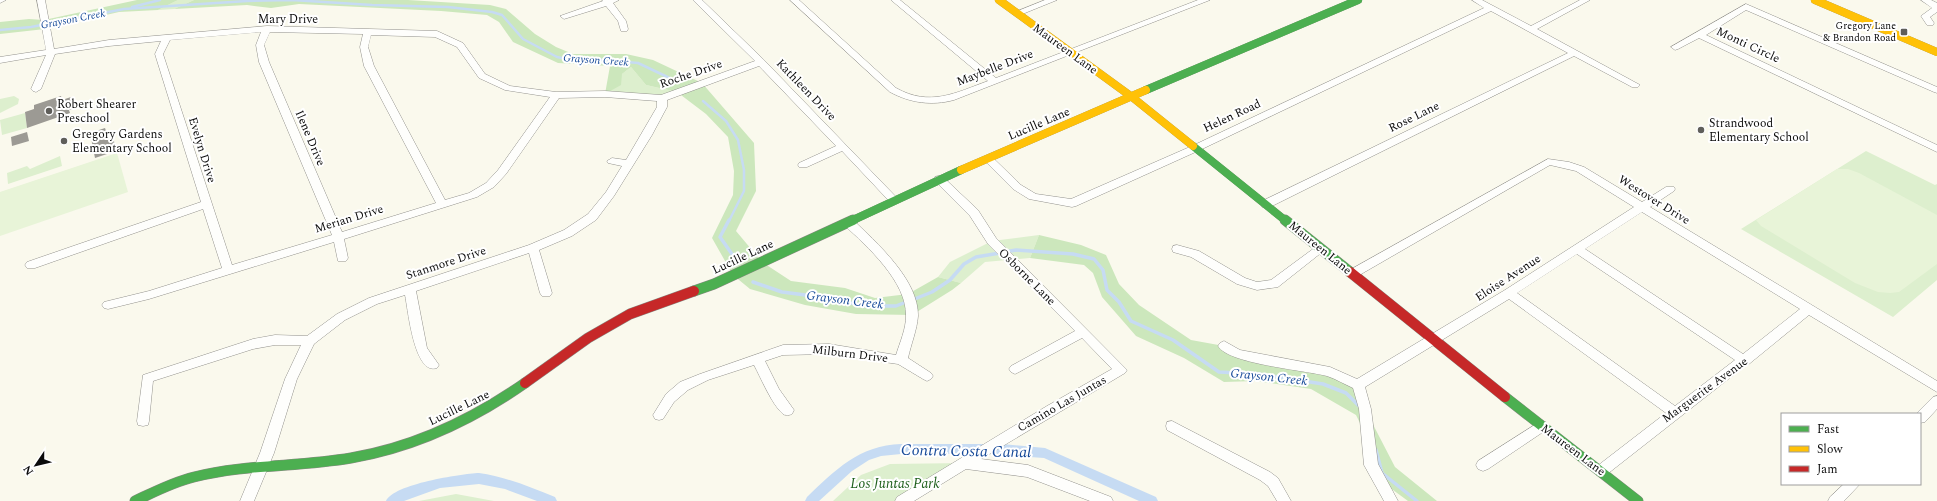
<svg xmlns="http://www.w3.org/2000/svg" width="1937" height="501" viewBox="0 0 1937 501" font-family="Spectral,serif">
<rect width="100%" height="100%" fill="#faf9ed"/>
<g fill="#ddefce">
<path d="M178,0H194L174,9L158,10Z"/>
<path d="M631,67L646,85L677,92L662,98L605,94L622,74Z"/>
<path d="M14,96L19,99L18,104L0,113V99Z"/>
<path d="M25,113L27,128L2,135L0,120Z"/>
<path d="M1866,151L1935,185L1937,184V280L1893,317L1741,229Z"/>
<path d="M60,156L62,166L8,184L7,173L27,166L30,169Z"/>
<path d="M1039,235L1030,258L985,262L961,283L938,277L950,262L992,241Z"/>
<path d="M965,463L902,501H833L861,475L890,464Z"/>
<path d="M456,494L494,501H419Z"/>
</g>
<g fill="#cce7bc">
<path d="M137,0H178L158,10L119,12L45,29L0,34V22L29,19L44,20Z"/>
<path d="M194,0H408L490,5L506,9L535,34L556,47L573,54H626L653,60L702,83L754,143L756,191L736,231L762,262L791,281L845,288L875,298L908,294L938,277L961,283L952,290L912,315L856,314L805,305L750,289L733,275L712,238L733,195L734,171L728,137L706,114L677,92L646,85L631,67L622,74L621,85L605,94L610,66L558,63L513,42L499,22L487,15L441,11L299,4L271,8L247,5L174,9Z"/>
<path d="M1039,235L1081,245L1106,255L1119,284L1139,305L1191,340L1224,346L1358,385L1365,409L1395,467L1437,501H1408L1378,479L1370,443L1356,415L1311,389L1256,381L1224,382L1184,358L1136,336L1102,297L1093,273L1084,265L1030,258Z"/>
</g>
<g fill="#e8f4d8">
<path d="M117,153L128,192L0,236V192Z"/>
<path d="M1837,169H1848L1859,173L1937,215V264L1899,292L1890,293L1878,292L1855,283L1761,226L1756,220Z"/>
</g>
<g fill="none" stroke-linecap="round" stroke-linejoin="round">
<g stroke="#c6dbf3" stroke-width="2.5">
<path d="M132,7L160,0"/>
<path d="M0,30L31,27L124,9L247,1L292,0L372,5L448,7L492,12L502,15L523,39L557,57L571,60L592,59L638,63L678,82"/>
<path d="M703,101L726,121L738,140L744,170V191L729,221"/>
</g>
<g stroke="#c6dbf3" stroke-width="3.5">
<path d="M729,220L720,237L734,257"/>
<path d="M1005,252L1016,250L1073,254L1094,259L1103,270L1107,290L1119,302L1131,321L1173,340L1219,372L1258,374L1323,384L1346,393L1360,407"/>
<path d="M753,282L782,292L821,297L866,306H896L906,302"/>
<path d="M912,300L932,292L950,280L964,264L976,257L1000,253"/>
<path d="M1376,450L1382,473L1417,501"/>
</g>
<g fill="#c6dbf3" fill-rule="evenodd">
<path d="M901,444H1002L1045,448L1156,497L1158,501H1139L1044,458L987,454H901L881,456L869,460L852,471L819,501H805L807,497C835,470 860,445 901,444Z"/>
<path d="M479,473C506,477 530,487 555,497L557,501H537L505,489L479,484L440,488L404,501H386C394,484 460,474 479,473Z"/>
</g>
</g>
<g fill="#9c9a94">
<path d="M61,96L62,100L71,97L73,109L69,110L70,113L27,128L25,112L34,109V105Z"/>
<path d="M105,128L110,143L114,141L116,151L95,158L90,133Z"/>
<path d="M27,132L29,141L12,146L11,137Z"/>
</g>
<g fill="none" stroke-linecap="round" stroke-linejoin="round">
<defs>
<g id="street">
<path d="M0,0H6L0,3Z"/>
<path d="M37,0H45L54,49L109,40L267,26L437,31L463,43L485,74L510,86L556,92L605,91L661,95L755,61L693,0H702L764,60L899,200L898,202H890L842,151L807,167H799L798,165L799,163L836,146L759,66L667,100V107L652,135L614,196L596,220L572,236L539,250L552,293L550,296H542L540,293L529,253L416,291L427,348L439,365L437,368C414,376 408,309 405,295L377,304L345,320L314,344L297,379L274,453L254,501H240L260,453L285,379L301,345H275L253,349L153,381L149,421L148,425L143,426L138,425L137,421L143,375L253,339L275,335L307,336L337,314L369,298L529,245L564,230L588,214L606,192L622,166L608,163L607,161L612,158L626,160L657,107V101L605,97L559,98L506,174L494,187L477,197L344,239L348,258L346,261H338L334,242L149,299L108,309L104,308L102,305L104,302L149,291L222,268L203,209L35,268H27L25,265L27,262L201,202L155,54L161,41L109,46L55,54L41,89L36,92L33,91L31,89L46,55L0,63V57L46,50ZM261,32L256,45L259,62L332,235L232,265L163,54L170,40ZM270,32L363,34L360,47L364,66L436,203L342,232L269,62L264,45ZM371,35L435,37L457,47L479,78L505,90L550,97L498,170L486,183L469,193L445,200L374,66L368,47Z"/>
<path d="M602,0H619L613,3L626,21L628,29L627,31H621L618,21L606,6L564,19L560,16L603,1Z"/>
<path d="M790,0H799L896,88C930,107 955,93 988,81L891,0H900L996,78L1198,0H1210L954,100C932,106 910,103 890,92Z"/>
<path d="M1045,0H1057L1020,15L1017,16L1013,13Z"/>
<path d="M1472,0H1482L1531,26L1580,0H1590L1537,29L1640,85L1638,87H1632L1574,56L1270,207H1262L1261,204L1262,201L1568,53L1491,11L1200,150L1076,206L1072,207L1029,199L1013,189L983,159L984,157H992L1021,185L1036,194L1071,199L1192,146L1484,8Z"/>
<path d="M1921,0H1931L1937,3V12L1930,17L1934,23L1933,25H1927L1921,16L1932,8Z"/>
<path d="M1746,4L1937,87V93L1934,92L1746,10L1706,35L1937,145V152L1699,38L1678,49L1675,50L1671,47Z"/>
<path d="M1548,159L1569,162L1584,167L1642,202L1666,187H1674L1675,189L1674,191L1650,207L1937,381V392L1809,315L1749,364L1745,366L1606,475L1601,477L1596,475L1594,471L1596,467L1666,413L1509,299L1365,387L1371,409L1378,464L1398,501H1384L1364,465L1359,409L1353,388C1344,384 1336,379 1327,376C1305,370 1228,364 1218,346L1220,343L1224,341L1240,350L1330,367L1357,379L1505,290L1634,207L1576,171L1550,165L1356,277H1348L1346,274L1348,271ZM1642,212L1800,309L1743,354L1585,249ZM1577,254L1735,360L1675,406L1517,293Z"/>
<path d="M939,176L943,177L978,210L996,238L1127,370L1125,373L981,459L1028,465L1111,497L1113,501H1090L1027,477L966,469L914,501H895L897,497L1047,406L1112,369L1082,338L1019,372L1015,374L1011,372L1009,369L1011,366L1075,331L988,244L970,216L935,181L934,179L935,177Z"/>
<path d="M848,218L852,219C876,242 919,280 918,316C917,330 911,344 908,358L931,373L933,376L931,379L927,381L923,379L898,364L829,354L783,355L765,361L779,389L794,410L792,414C790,415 786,416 783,414C772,405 761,378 754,365L708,380L688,390L674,402L663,419L659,420L655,419L653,415L666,394L680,382L700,374L783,345L829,344L896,355C900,342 906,329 906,316C907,282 867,246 844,225L843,222Z"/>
<path d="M1177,245L1199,251L1245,278L1257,282L1271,280L1317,246H1325L1326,249L1278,287L1257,290L1237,284L1191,257L1173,252L1172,249L1173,246Z"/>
<path d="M1937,396V409L1925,422L1920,423V414H1916L1933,397Z"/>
<path d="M1172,421L1270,472L1278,478L1291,501H1277L1268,486L1260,480L1167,430L1166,426L1167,422Z"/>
<path d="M1541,421L1546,422L1547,426L1546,430L1488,469L1483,471L1478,469L1476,465L1478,461Z"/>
<path d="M1844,484H1860L1844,501H1828L1830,497Z"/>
</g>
<g id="fast-far1">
<path d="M1146,90L1358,0"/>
<path d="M1193,146L1286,221"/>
<path d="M851,221L961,170"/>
</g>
<g id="fast">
<path d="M1285,220L1350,272"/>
<path d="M694,291L714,284L853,220"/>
<path d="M1505,397L1638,501"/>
<path d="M135,501C154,492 173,482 194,477C245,464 299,467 351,458C415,447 472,420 525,383"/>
</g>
<g id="slow">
<path d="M999,0L1132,97L1193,146"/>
<path d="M1815,0L1937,52"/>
<path d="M961,170L1146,90"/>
</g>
<g id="jam">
<path d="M1350,272L1505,397"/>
<path d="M525,383L588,338L630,314L694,291"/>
</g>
</defs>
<use href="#street" stroke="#93928d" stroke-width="1"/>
<use href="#fast-far1" stroke="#898983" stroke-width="8"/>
<use href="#fast" stroke="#898983" stroke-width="11"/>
<use href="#slow" stroke="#898983" stroke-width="8"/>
<use href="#jam" stroke="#898983" stroke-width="11"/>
<use href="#street" fill="#fefefc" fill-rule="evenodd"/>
<use href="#fast-far1" stroke="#4caf50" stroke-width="8"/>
<use href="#fast" stroke="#4caf50" stroke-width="10"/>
<use href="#slow" stroke="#ffc107" stroke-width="8"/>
<use href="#jam" stroke="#c62828" stroke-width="10"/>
</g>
<g fill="#5f5e5a" stroke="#fff" stroke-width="1.5">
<rect x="1900" y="28" width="8" height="8" rx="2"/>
<circle cx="49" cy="111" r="4"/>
<circle cx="1701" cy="130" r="4"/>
<circle cx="64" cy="141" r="4"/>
</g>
<g text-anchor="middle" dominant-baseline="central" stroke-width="4" stroke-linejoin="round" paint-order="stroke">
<g font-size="10" fill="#0b0b0b" stroke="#fff" text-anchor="end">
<text x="1896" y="26">Gregory Lane<tspan x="1896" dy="12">&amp; Brandon Road</tspan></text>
</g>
<g font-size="11" font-style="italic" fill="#174a99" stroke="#fff">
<text transform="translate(73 19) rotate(-11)">Grayson Creek</text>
<text transform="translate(596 60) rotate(4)">Grayson Creek</text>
</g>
<g font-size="12" fill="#0b0b0b" stroke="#fff">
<text x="288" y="19">Mary Drive</text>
<text transform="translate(1748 45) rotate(25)">Monti Circle</text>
<text transform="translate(1065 49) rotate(36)">Maureen Lane</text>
<text transform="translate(995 68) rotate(-21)">Maybelle Drive</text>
<text transform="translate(691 74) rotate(-19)">Roche Drive</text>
<text transform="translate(806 90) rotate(46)">Kathleen Drive</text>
<text transform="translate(1232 116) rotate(-25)">Helen Road</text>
<text transform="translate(1414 117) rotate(-26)">Rose Lane</text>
<text transform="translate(1039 124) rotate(-23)">Lucille Lane</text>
<text transform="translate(310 138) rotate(67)">Ilene Drive</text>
<text transform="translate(202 150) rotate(73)">Evelyn Drive</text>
<text transform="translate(1654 200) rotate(32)">Westover Drive</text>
<text transform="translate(349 219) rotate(-17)">Merian Drive</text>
<text transform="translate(1320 248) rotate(39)">Maureen Lane</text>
<text transform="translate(743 257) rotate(-25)">Lucille Lane</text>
<text transform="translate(446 263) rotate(-18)">Stanmore Drive</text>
<text transform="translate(1027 277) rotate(45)">Osborne Lane</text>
<text transform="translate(1508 278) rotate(-33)">Eloise Avenue</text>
<text transform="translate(850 354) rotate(7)">Milburn Drive</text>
<text transform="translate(1705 390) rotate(-36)">Marguerite Avenue</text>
<text transform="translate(1062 404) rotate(-30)">Camino Las Juntas</text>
<text transform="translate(459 408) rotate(-26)">Lucille Lane</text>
<text transform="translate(1573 450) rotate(37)">Maureen Lane</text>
</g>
<g font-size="12" fill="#0b0b0b" stroke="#fff" text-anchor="start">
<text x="57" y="104">Robert Shearer<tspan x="57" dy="14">Preschool</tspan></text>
<text x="1709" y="123">Strandwood<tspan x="1709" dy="14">Elementary School</tspan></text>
<text x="72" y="134">Gregory Gardens<tspan x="72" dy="14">Elementary School</tspan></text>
</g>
<g font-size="13" font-style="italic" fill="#174a99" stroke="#fff">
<text transform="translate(845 300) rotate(7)">Grayson Creek</text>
<text transform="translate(1269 377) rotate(6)">Grayson Creek</text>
</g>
<g font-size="14" font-style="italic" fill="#1f601d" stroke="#fff">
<text x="895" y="483">Los Juntas Park</text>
</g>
<g font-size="16" font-style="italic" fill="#174a99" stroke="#fff">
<text transform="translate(966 451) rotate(1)">Contra Costa Canal</text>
</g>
</g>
<rect x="1781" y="413" width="140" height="72" fill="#ffffff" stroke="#9d9d9d"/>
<rect x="1789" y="426" width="20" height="6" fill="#4caf50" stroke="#9d9d9d"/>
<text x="1817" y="433" font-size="12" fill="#0b0b0b">Fast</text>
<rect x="1789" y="446" width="20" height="6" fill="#ffc107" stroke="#9d9d9d"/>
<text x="1817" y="453" font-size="12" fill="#0b0b0b">Slow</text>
<rect x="1789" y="466" width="20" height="6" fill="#c62828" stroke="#9d9d9d"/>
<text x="1817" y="473" font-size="12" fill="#0b0b0b">Jam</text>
<g transform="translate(36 465) rotate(235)" stroke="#ffffff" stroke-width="3" paint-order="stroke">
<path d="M0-3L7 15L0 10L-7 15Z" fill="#0b0b0b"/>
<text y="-6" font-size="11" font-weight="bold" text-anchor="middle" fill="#0b0b0b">N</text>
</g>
</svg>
